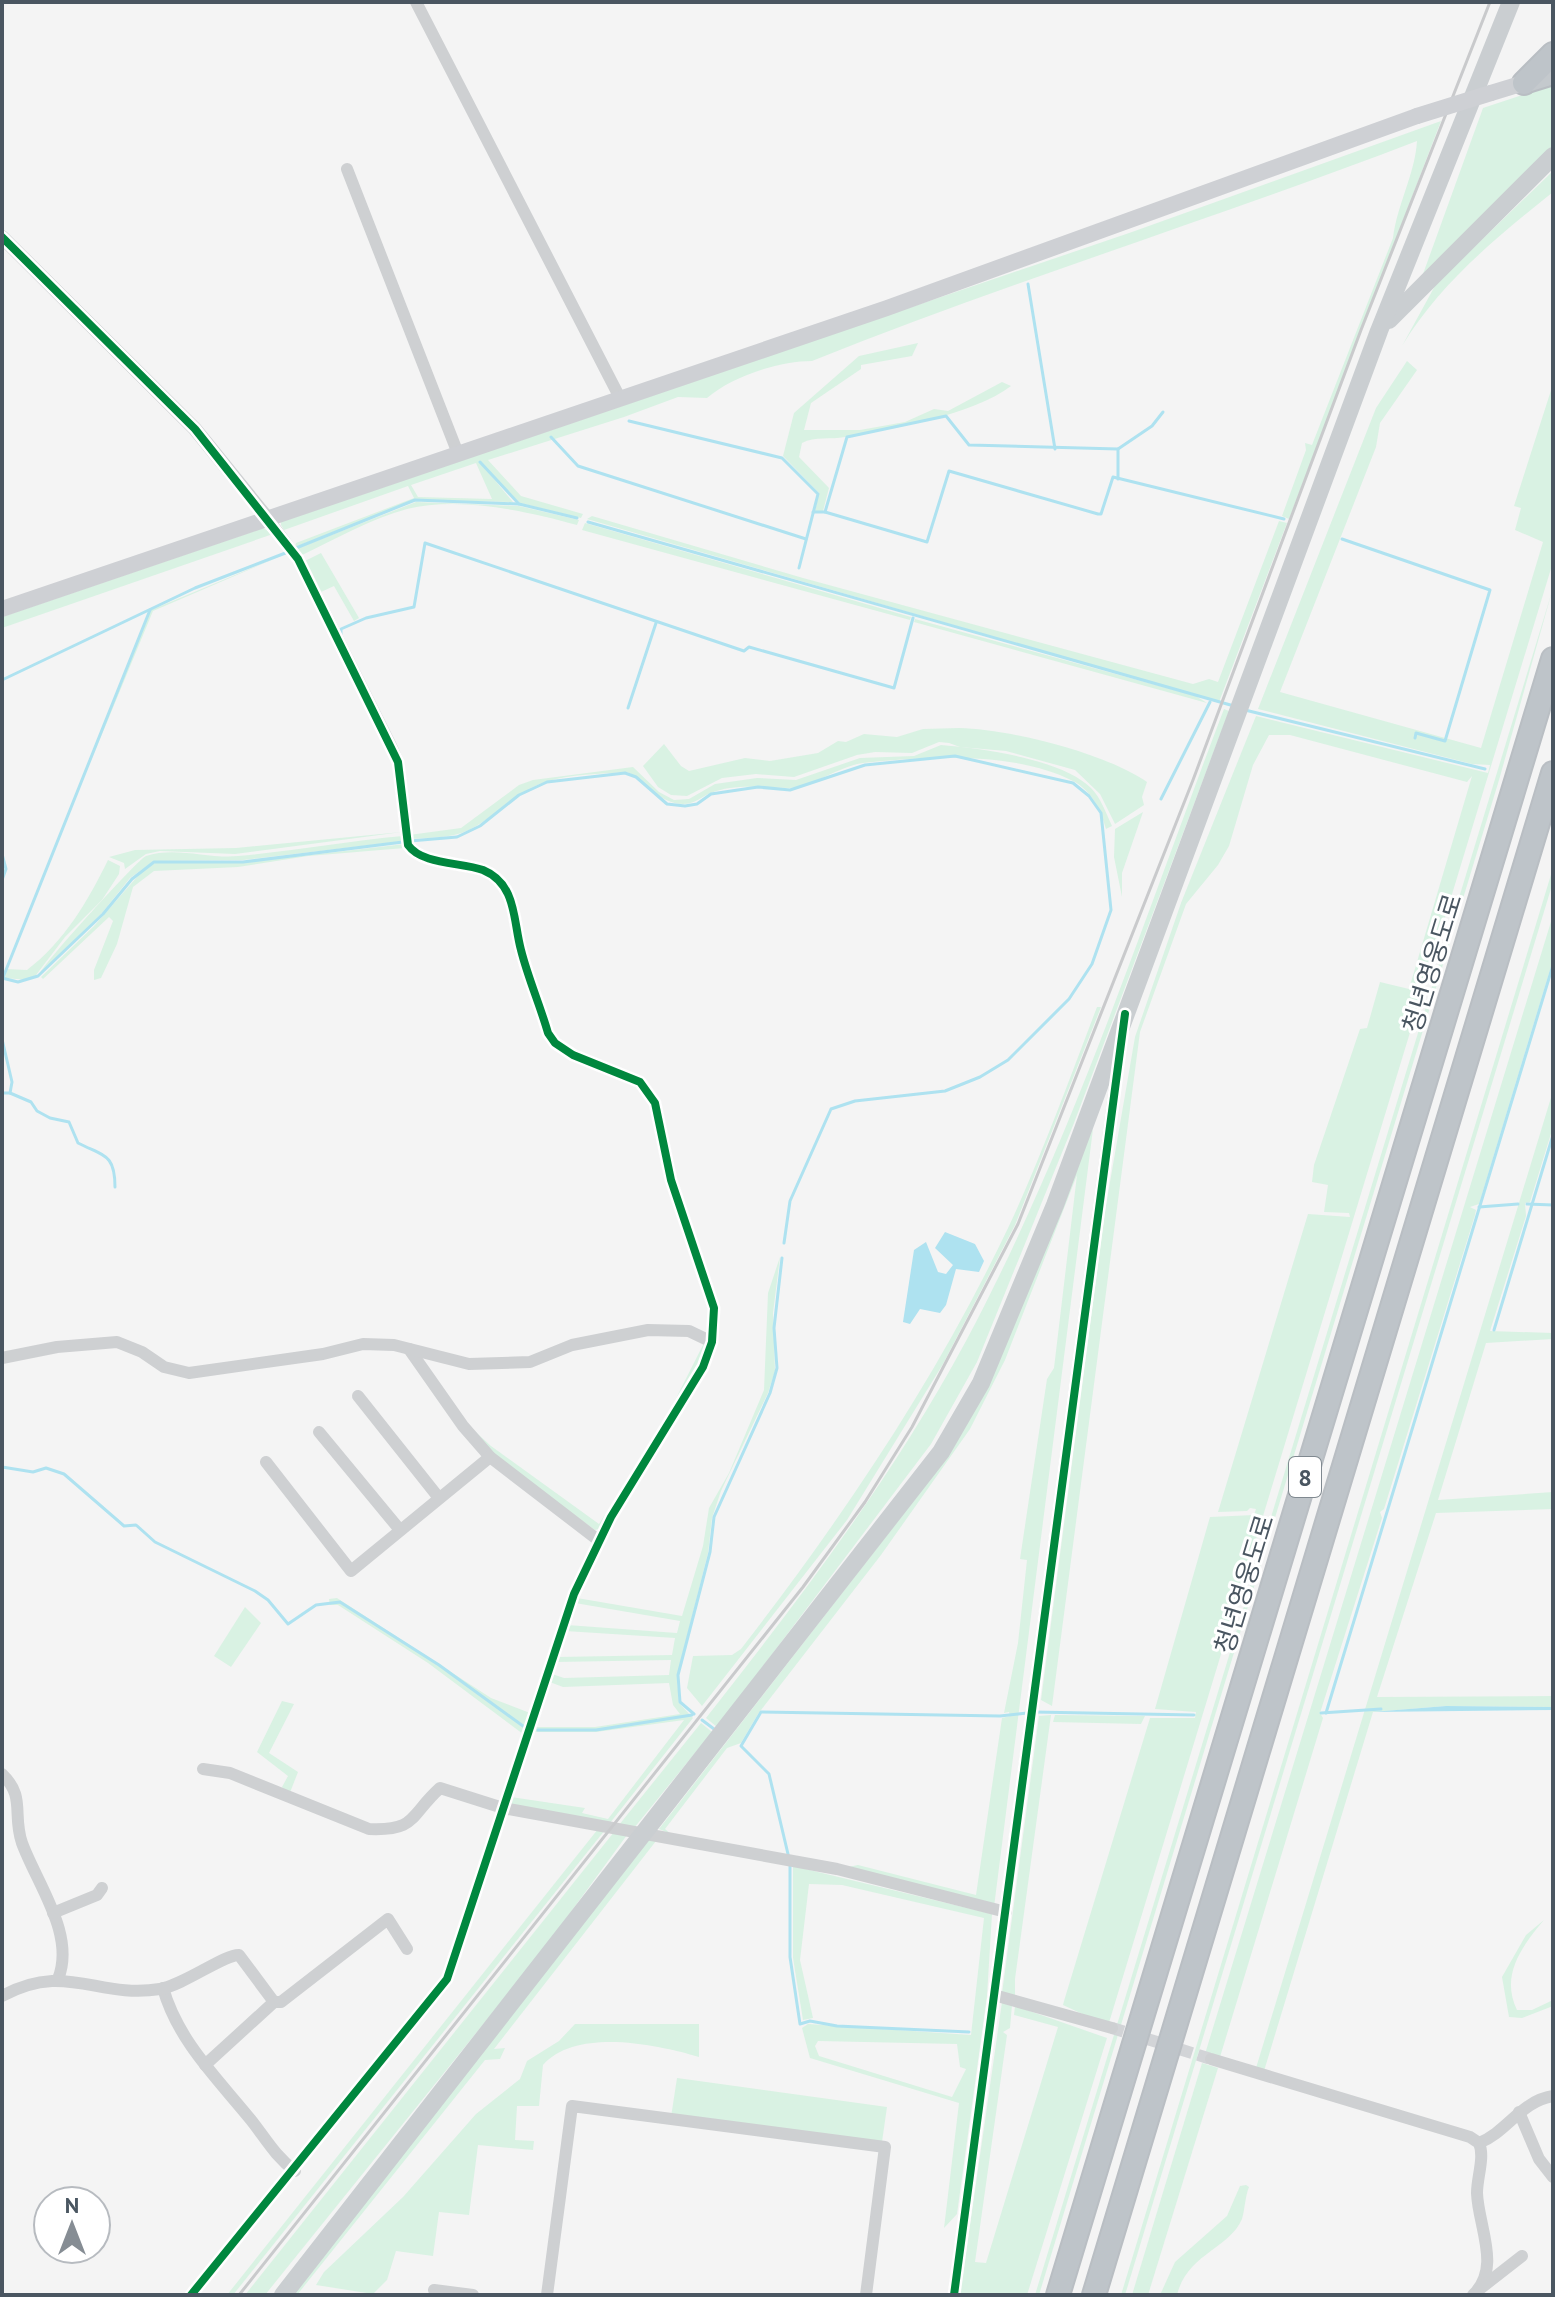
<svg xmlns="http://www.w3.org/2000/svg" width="1555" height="2297" viewBox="0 0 1555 2297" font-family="'PT Sans','Noto Sans KR',sans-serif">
<rect width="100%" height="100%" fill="#f4f4f4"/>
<g fill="#d9f2e3" fill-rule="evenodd">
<path d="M1553,85V150L1423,274L1483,108Z"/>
<path d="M1441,121L1289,519L1282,516L1306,450L1305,443L1312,445L1393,238C1397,205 1415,174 1417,141C1217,218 1012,281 812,361C778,361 731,377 707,398L678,397L624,417L488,460L521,496L583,514L581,518L520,503L479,461L513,502L414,500L295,547L296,543L414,498L408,486L284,530L281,525V522L1132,232ZM476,463L492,499L418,497L411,485Z"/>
<path d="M1553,171V192C1497,237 1440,283 1402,346L1436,284Z"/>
<path d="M918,343L912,356L861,365V369L811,403L804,430H860L905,422L934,409L948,411L1002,382L1011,386C973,415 892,429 845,437C831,440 815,436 802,443L799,457L829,488L823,511H815L819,493L783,456L794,413L859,356Z"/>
<path d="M1407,361L1417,370L1380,423L1376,447L1280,692L1481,748L1543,542L1515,530L1521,508L1514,506L1553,384V562L1108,2026L1063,2005L1064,2001L1150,1718H1195L1196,1712L1155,1709L1210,1517L1254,1515L1256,1509L1250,1508L1247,1511L1218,1512L1308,1214L1350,1217L1349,1213L1324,1212L1328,1185L1312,1182L1314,1165L1360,1029L1367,1028L1380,982L1409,989L1472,776L1467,782L1290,735H1269L1253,765L1229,846L1218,865L1186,904L1140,1032L1052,1706L1041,1700L1105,1211L1135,1037L1181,903L1256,716L1488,773L1490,765L1472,764L1258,709L1376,408Z"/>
<path d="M416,502L519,506L579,520L577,525C527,511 459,496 407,509C370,519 334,540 300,556L296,549Z"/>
<path d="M592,516L803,578L1193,684L1209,679L1218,682L1279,521L1287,523L1219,702L587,519Z"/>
<path d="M585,523L911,617L910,620L582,530Z"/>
<path d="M263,528L273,534L2,628V617Z"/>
<path d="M290,552L153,611L88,768L151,610Z"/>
<path d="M321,553L359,618L354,621L334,586L321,592L305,561Z"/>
<path d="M1553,588L1499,780L1039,2295H1035Z"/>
<path d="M915,619L1196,696L1207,703L914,622Z"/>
<path d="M1224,709L1229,711L1074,1123L977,1362L931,1444L717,1727L706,1718C801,1597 893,1477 966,1341C1073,1140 1143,921 1224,709Z"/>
<path d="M959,728C1010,729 1105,753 1147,782L1142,797L1144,805L1115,824L1100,794L1075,770L1006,751L960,747L949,743L939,742L912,753L875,752L857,755L794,777L756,774L722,778L687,796L671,795L658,787L643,766L664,744L681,766L689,771L745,758L770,761L818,753L838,741L846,742L864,734L897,737L923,729Z"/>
<path d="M941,745C980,748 1062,759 1091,788C1101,798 1106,813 1112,826L1106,829C1101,810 1091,790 1073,781C1015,751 925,756 863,763C839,766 810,788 789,788C764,788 735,783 711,793C700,797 696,804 683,804C659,804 647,781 627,772C600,774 571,774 545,782C511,793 487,828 454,835C440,838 424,838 410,839L409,835L461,828L519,785L533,780L633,767L659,792L674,800L689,799L715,784L757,778L796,780L860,758L914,756Z"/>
<path d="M1143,812L1122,873V897L1114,857L1115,829Z"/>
<path d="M402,832L235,854L160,851L146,854L125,869L124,863L109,857L135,850L236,848Z"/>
<path d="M403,836L404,841L243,860L154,861L130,878L102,913L40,973C45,962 137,860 146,856C175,846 209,859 238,856C293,851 348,841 403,836Z"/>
<path d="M405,844V848L308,856L238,867L154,871L133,887L117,944L101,978L94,980V970L113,921L109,917L43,979L41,977L94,926L143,870L155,863H242Z"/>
<path d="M108,860L120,866L119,874L102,900L65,937L36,975L28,980L5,978L6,969L27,970C64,942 88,901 108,860Z"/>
<path d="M1553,868V882L1125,2295H1121Z"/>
<path d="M1553,915V960L1479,1204L1470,1207L1476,1210L1475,1215L1384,1509L1380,1512L1382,1518L1320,1713L1323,1718L1220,2057L1205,2054Z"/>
<path d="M1097,1007H1101L1015,1225L943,1364L847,1520L702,1706L687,1688L693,1656L732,1655L741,1649C843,1517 937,1378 1009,1226C1042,1155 1069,1080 1097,1007Z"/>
<path d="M1553,1091V1127L1530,1202L1525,1203L1526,1216L1490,1331L1553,1333V1339L1486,1343L1438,1500L1553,1492V1509L1436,1513L1377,1697L1553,1696V1707L1446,1706L1373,1712L1264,2071L1256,2068Z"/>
<path d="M1093,1129L994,1907L848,1867L858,1865L976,1895L1002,1718L1010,1716L1009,1712L1004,1713L1018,1643L1027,1560L1020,1559L1047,1379L1054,1368L1077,1175L1005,1360L970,1429L881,1555L758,1714L741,1743L727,1748L665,1829L671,1834L659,1829L926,1485Z"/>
<path d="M780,1257L773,1313L775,1371L768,1393L721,1491L712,1518L708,1553L677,1676L679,1703L693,1718L610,1823L511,1805V1797L585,1808L582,1813L608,1819L684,1720L596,1732H530L535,1727H595L680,1714L673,1705L669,1683L563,1687L547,1681L552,1674L564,1678L669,1675L671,1660L555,1662L556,1657L672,1655L675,1638L565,1631L567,1625L677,1633L680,1621L575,1603L577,1598L682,1616L703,1546L709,1508L729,1473L764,1390L768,1293Z"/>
<path d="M703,1345L708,1346L702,1365L599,1529L595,1530L502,1463L457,1415L491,1446L599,1524L664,1422Z"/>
<path d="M337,1598L491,1698L530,1713L523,1734L428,1663L338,1605H330L329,1599Z"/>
<path d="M245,1607L261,1623L231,1667L214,1656Z"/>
<path d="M282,1701L294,1704L269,1753L298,1772L289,1795L282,1787L288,1776L257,1752Z"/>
<path d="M1051,1715L1015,1979V1997L1002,1993L1039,1716Z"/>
<path d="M1055,1715L1145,1716L1141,1724L1053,1722Z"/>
<path d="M701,1723L712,1732L634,1828L619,1825Z"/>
<path d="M598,1829L605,1830L233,2295H227Z"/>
<path d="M614,1832L627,1835L543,1950L265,2295H245Z"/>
<path d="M649,1840L656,1841L494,2049L505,2048L500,2059L485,2060L297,2295H290Z"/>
<path d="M793,1866L992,1914L987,1996L957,2214L944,2228L959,2103L810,2058L802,2028L808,2024L971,2035L984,1918L842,1885L809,1884L800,1960L813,2018L803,2020L793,1958ZM818,2041L957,2044L960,2067L966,2069L952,2097L819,2056L815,2046Z"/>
<path d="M1544,1920C1522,1946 1500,1975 1517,2010H1532L1553,2000V2006L1522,2018L1509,2017L1502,1977L1526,1935Z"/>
<path d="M1002,2002L1012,2005L1010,2028L1003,2032L1007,2035L975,2262L986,2263L1058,2027L1014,2015L1015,2006L1107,2038L1027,2295H960Z"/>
<path d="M575,2024H699V2057C658,2045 577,2027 543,2065L539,2106H517L515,2140L534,2141L533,2150L478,2145L469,2215L439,2212L433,2256L396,2251L387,2280L373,2294L316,2285L324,2272L403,2197L476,2114L520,2079L527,2061L559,2041Z"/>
<path d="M1202,2063L1218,2068L1148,2295H1132Z"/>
<path d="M677,2078L887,2107L882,2142L671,2117Z"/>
<path d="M1246,2185L1249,2187C1245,2197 1245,2209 1242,2219C1229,2249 1187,2254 1177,2295H1160L1175,2262L1227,2216L1240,2186Z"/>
</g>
<g fill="#aee2f0">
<path d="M945,1232L975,1244L984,1261L979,1272L956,1269L946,1305L940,1313L920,1309L910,1324L903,1322L914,1250L926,1242L938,1272L946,1274L953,1265L935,1248Z"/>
<path d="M1446,1706L1553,1707V1710L1372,1712Z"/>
</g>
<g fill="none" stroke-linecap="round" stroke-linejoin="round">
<g stroke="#aee2f0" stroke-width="3">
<path d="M1028,284L1055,449"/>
<path d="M629,421L782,458L818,494L799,568"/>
<path d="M551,437L578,466L806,539"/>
<path d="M1118,449L1152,426L1163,412"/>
<path d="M480,462L519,504L577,518"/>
<path d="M813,512H825L927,542L949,471L1098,514H1101L1113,477L1284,519"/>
<path d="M825,512L847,437L946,416L969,445L1118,449V479"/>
<path d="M588,522L1234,706"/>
<path d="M1342,539L1490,590L1445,741L1416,733L1415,738"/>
<path d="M296,548L415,500L519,504"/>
<path d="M341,634V629L366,618L414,607L425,543L744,651L749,647L894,688L913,618"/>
<path d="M2,680L195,588L288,552"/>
<path d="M628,708L656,623"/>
<path d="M1245,710L1485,769"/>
<path d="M1161,799L1210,702"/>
<path d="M410,841L457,837L480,826L519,795L547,782L625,773L636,777L667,804L685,806L697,804L711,794L758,787L790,790L865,765L955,756L1073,783L1089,796L1101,813L1111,910L1092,964L1069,999L1008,1060L980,1077L945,1091L855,1101L831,1109L790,1201L784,1243"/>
<path d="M2,854L6,869L2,880"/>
<path d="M2,978L18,982L38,976L103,914L132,879L154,862H243L403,842"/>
<path d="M2,980L150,610"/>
<path d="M2,1039L12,1082L10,1093H2"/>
<path d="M10,1093L31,1102L37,1111L50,1118L69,1122L78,1143C103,1156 115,1153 115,1187"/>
<path d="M1527,1204L1553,1205"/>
<path d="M1479,1207L1518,1204"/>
<path d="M1494,1330L1553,1135"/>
<path d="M2,1467L33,1472L46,1468L64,1474L124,1526L136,1525L155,1542L255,1591L268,1600L288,1624L316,1605L340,1602L439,1665L523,1726"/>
<path d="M1034,1712L1194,1715"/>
<path d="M1321,1713L1381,1709"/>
<path d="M1326,1713L1553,965"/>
<path d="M694,1714L680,1702L678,1675L710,1552L714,1517L770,1393L777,1368L774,1328L782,1258"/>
<path d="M702,1720L714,1729"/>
<path d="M538,1730H596L692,1715"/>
<path d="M788,1854L769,1774L741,1746L761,1712L1000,1716L1027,1713"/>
<path d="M790,1866V1957L800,2024L810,2021L837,2026L969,2032"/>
</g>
<path stroke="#d2d4d7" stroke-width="12" stroke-dasharray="12 6" stroke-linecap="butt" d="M1112,2028L1211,2059"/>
<defs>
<path id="trunk" d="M1524,83L1553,74"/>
<g id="motorway">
<path d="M1524,83L1553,54"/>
<path d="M1058,2295L1553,659"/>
<path d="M1094,2295L1553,773"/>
</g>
</defs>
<use href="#trunk" stroke="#b9bec3" stroke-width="24"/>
<use href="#motorway" stroke="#b9bec3" stroke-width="26"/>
<g stroke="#ced0d2" stroke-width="12">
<path d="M416,2L620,398"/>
<path d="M347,169L457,451"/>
<path d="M409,1349L463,1426L490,1457L598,1540"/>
<path d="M2,1358L57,1347L117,1342L142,1352L164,1367L189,1373L323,1354L363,1344L394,1345L469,1364L530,1362L572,1345L648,1330L689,1331L712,1342"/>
<path d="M358,1396L439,1498"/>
<path d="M319,1432L400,1530"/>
<path d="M266,1462L351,1571L490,1457"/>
<path d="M203,1769L230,1773L369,1829C417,1831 409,1816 440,1788L503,1808L837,1869L1006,1912"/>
<path d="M2,1774C26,1797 12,1814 22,1843C37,1884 76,1935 58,1979"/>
<path d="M53,1913L97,1895L102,1888"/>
<path d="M163,1988C178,2041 217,2078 251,2120C266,2139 275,2156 295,2171"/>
<path d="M994,1995L1112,2028"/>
<path d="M2,1996C66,1961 97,1999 160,1989C184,1985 225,1954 239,1955L274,2002H281L388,1919L407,1949"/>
<path d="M1211,2059L1470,2137L1479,2143C1485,2157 1477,2177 1477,2193C1478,2226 1502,2268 1473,2295"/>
<path d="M205,2065L274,2002"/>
<path d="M1519,2112L1539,2159L1553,2177"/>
<path d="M1479,2143C1507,2132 1521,2101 1553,2096"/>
<path d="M1481,2288L1522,2256"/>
<path d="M434,2290L473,2295"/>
<path d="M191,2295L447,1979L574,1594L611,1517L703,1367L712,1342L714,1308L671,1180L655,1103L640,1082L573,1055L555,1043L548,1033C540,1005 528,978 521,950C513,921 517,884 483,870C461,862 422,865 408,845L398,762L391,746L298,559L268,519"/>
<path d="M547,2295L572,2106L885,2147L866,2295"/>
<path d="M954,2295L1121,1041"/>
</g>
<path stroke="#ced0d2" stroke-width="14" d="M2,237L195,429L268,519"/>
<g stroke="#ced0d4" stroke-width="16">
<path d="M1491,93L1524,83"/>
<path d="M2,609L887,308L1417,116"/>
</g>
<g stroke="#caced1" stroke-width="18">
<path d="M1389,320L1553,156"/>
<path d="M283,2295L941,1452L981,1383L1055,1205L1379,331L1511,2"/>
</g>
<use href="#trunk" stroke="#c4c9cd" stroke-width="20"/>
<use href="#motorway" stroke="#bec4c9" stroke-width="22"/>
<path stroke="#c9cacc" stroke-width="3" d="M239,2295L803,1587L865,1502L912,1427L1018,1224L1193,780L1361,330L1490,2"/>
<path stroke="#ced0d4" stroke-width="16" d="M1417,116L1491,93"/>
<defs>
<g id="cycleway">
<path d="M2,237L195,429L298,559L398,762L408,845C422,865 461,862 483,870C517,884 513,921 521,950C528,978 540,1005 548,1033L555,1043L573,1055L640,1082L655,1103L671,1180L714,1308L712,1342L703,1367L611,1517L574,1594L447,1979L191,2295"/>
<path d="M954,2295L1125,1014"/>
</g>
</defs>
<use href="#cycleway" stroke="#fff" stroke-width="13"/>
<use href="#cycleway" stroke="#00873e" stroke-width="8"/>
</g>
<g text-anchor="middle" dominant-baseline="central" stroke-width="6" stroke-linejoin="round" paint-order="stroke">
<rect fill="#fff" stroke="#808990" stroke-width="2" x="1289" y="1457" width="32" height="40" rx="6"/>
<g font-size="24" font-weight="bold" fill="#4a5661">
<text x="1305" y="1477">8</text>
</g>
<g font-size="26" fill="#4a5661" stroke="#fff">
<text transform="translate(1432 963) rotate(-73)">청년영웅도로</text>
<text transform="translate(1244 1584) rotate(-73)">청년영웅도로</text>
</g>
</g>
<rect width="1555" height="2297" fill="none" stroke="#4a5661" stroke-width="8"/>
<g transform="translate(72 2225)"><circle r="38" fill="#ffffff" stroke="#b7bbc0" stroke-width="2"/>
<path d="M0-6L14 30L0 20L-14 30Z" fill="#868d94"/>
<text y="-12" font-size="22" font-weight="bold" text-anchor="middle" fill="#4a5661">N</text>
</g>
</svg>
